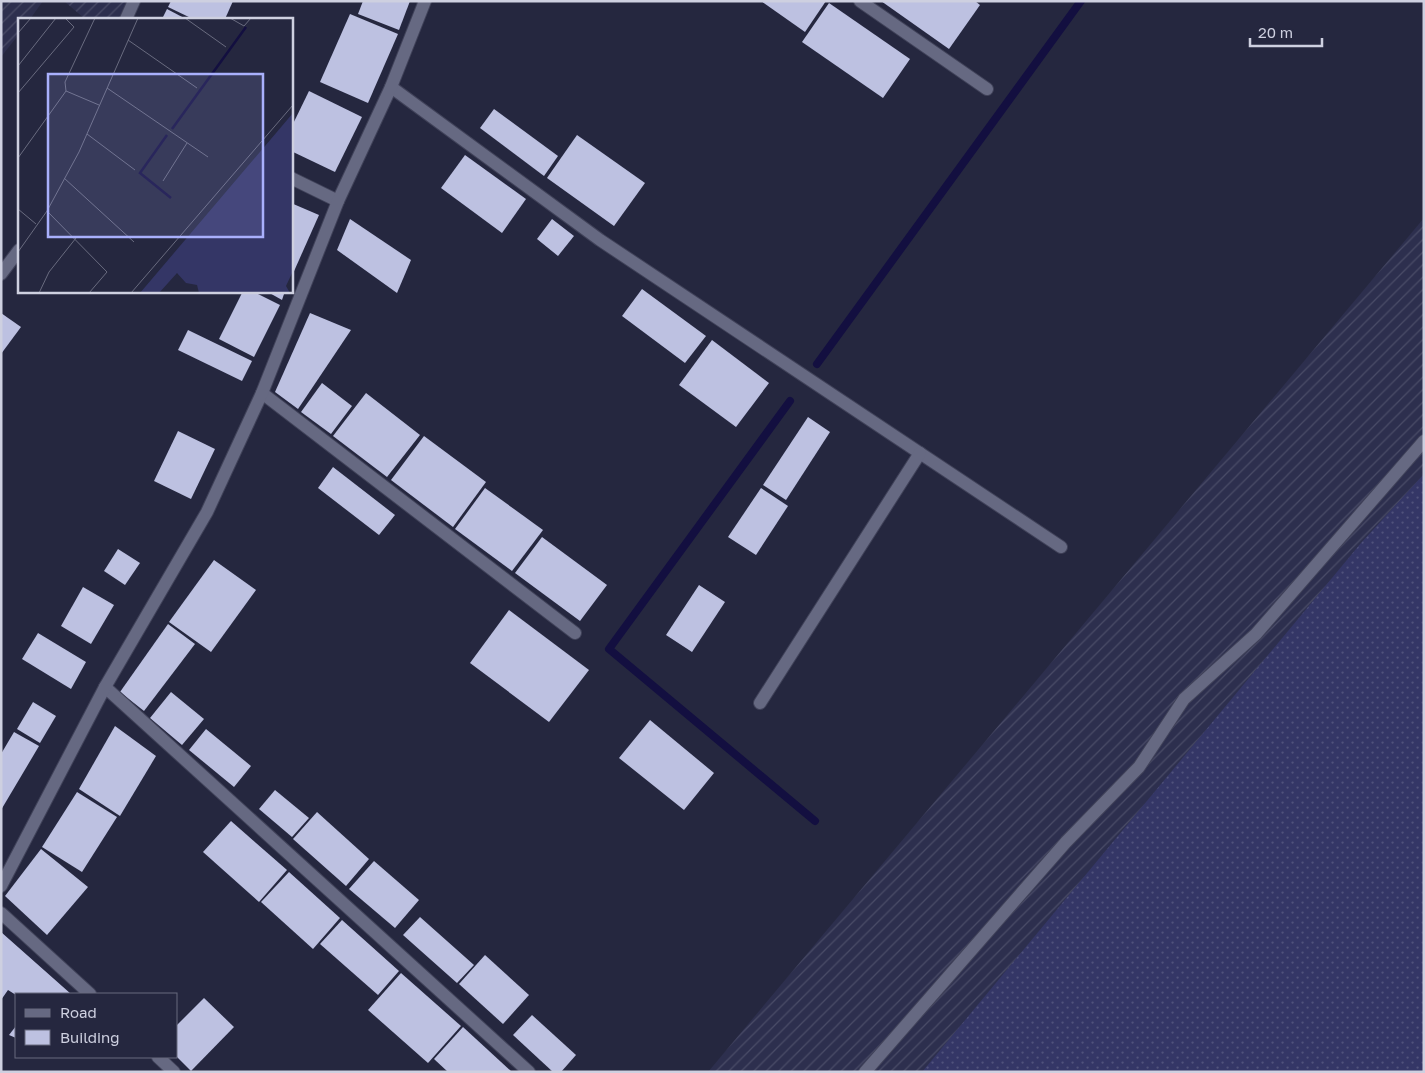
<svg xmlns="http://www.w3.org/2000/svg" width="1425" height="1073" viewBox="0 0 1425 1073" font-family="'Golos Text',sans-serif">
<defs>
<pattern id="industrial-furrows" width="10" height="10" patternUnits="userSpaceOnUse" patternTransform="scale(1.25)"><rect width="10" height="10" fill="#2d2f4e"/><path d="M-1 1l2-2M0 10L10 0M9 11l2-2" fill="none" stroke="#4a4c67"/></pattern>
<pattern id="grass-dots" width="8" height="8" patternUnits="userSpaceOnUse" patternTransform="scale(1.25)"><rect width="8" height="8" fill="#343666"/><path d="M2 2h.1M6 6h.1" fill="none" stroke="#50527c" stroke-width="1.8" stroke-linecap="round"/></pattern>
</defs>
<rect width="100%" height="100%" fill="#25273f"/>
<g fill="url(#industrial-furrows)">
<path d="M1,1H43L30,19H19V34L1,57Z"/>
<path d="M64,1H127L120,19H85Z"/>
<path d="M1424,218V1072H708Z"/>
</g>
<path fill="url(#grass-dots)" d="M1424,474V1072H922L1361,543Z"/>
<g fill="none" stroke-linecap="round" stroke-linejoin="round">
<g stroke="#130f40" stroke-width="8">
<path d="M817,364L1081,1"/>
<path d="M790,401L609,649L815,821"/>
</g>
</g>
<g fill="#bdc1e1">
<path d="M171,1H233L225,19H193L168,7Z"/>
<path d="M363,1H410L399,30L358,14Z"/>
<path d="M761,1H826L805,32Z"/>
<path d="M881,1H975L980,5L949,49Z"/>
<path d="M829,3L910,59L883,98L802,42Z"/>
<path d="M167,9L186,19H162Z"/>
<path d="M350,14L398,34L368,103L320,82Z"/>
<path d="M309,91L362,117L335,172L291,151V128Z"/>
<path d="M494,109L558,156L544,176L480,128Z"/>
<path d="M577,135L645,183L614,226L547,178Z"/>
<path d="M465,155L526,199L502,233L441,188Z"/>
<path d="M291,203L319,215L291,278Z"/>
<path d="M350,219L411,260L397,293L337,250Z"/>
<path d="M552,219L574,236L558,256L537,239Z"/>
<path d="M642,289L706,336L685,363L622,316Z"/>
<path d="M243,291H252L280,305L254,357L219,339Z"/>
<path d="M266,291H285L282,300Z"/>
<path d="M1,313L21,327L1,354Z"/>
<path d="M310,313L351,330L298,409L275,392Z"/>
<path d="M188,330L252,361L242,381L178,350Z"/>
<path d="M712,340L769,383L736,427L679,385Z"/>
<path d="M322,383L352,406L331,434L301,412Z"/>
<path d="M366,393L420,435L387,477L333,436Z"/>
<path d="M808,417L830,432L786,500L763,485Z"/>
<path d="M178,431L215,449L191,499L154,481Z"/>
<path d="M424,436L486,482L453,527L391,480Z"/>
<path d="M333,467L395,515L379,535L318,488Z"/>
<path d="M485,488L543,530L512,571L455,529Z"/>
<path d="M761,488L788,506L756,555L728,537Z"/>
<path d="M542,537L607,585L580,621L515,573Z"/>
<path d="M118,549L140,563L125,585L104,571Z"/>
<path d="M214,560L256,590L211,652L169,622Z"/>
<path d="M699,585L725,602L692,652L666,635Z"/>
<path d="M83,587L114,605L91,644L61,626Z"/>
<path d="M509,610L589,670L549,722L470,663Z"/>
<path d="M168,624L195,644L144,711L120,692Z"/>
<path d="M38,633L86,662L71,689L22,659Z"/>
<path d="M171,692L204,719L182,745L150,718Z"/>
<path d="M33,702L56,716L40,743L17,729Z"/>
<path d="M650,720L714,773L684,810L619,758Z"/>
<path d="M115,726L156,756L120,816L79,789Z"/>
<path d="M206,729L251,766L234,787L189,750Z"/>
<path d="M14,732L39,746L1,810V754Z"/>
<path d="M275,790L309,818L292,837L259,809Z"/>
<path d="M77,792L117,817L82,872L42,847Z"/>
<path d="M317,812L369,859L346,886L293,839Z"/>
<path d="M231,821L287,870L259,902L203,852Z"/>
<path d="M41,849L88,887L47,935L5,896Z"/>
<path d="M374,861L419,900L395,928L349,889Z"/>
<path d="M289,872L340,918L313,949L261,902Z"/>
<path d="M420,917L474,965L457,983L403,935Z"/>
<path d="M342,920L399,971L378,995L320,944Z"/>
<path d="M1,932L71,994L16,995L8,990L1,1000Z"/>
<path d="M485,955L529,995L503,1024L459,984Z"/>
<path d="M401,973L461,1026L428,1063L368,1010Z"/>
<path d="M204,998L234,1027L191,1071L176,1056V1026Z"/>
<path d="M532,1015L576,1055L561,1072H553L513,1035Z"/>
<path d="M16,1026V1038L9,1035Z"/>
<path d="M463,1027L512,1072H448L434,1059Z"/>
</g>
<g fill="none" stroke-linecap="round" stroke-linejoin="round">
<defs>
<g id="minor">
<path d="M860,1L987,89"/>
<path d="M126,19L134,1"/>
<path d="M391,87L600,240L1061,547"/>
<path d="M291,178L338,201"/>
<path d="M1,274L19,250"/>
<path d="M262,393L575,633"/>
<path d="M105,687L529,1072"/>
<path d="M760,703L920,453"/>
<path d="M1,886L105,687L207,512L262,393L338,201L391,87L425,1"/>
<path d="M1,913L90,994"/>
<path d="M158,1057L174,1072"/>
<path d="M865,1072L1066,842L1139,767L1184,699L1256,634L1424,441"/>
</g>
</defs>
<use href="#minor" stroke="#404259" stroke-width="14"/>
<use href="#minor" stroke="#666982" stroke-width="12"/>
</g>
<g transform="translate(18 18)">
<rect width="275" height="275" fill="#25273f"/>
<path d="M275,95V253L268,268L272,275H181L179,267L168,265L159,255L141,275H122Z" fill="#343666"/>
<path fill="none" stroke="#130f40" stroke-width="2.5" d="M154,111L228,9M149,117L122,155L153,180"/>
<path fill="none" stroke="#696b7f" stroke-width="1" d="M167,0L208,29M212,0L226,8L233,0M0,15L13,0M110,22L179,70M0,48L38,0M89,70L190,139M48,73L47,64L77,0M0,75L56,9L47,0M69,116L117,152M0,140L48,73L81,87M46,160L116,224M145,163L169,125M0,191L18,206M29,193L89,254L71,275M0,234L29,193L61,134L120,0M21,275L31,254L58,220M113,275L275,87"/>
<path fill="#a9b0fc" fill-opacity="0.15" stroke="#a9b0fc" stroke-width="2.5" d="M30,56H245V219H30Z"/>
<rect width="275" height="275" fill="none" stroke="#ced0e0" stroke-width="2.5"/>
</g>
<rect width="1425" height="1073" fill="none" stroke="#ced0e0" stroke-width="5"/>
<rect x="15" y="993" width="162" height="65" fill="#25273f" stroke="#696b7f"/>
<rect x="25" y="1009" width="25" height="8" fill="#666982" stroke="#696b7f"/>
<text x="60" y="1018" font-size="15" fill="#ced0e0">Road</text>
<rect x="25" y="1030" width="25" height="15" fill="#bdc1e1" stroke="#696b7f"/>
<text x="60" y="1043" font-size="15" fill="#ced0e0">Building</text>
<path d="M1250 38v8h72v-8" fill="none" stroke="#ced0e0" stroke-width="2.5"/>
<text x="1258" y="38" font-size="15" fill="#ced0e0" stroke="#25273f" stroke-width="4" paint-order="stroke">20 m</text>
</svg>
